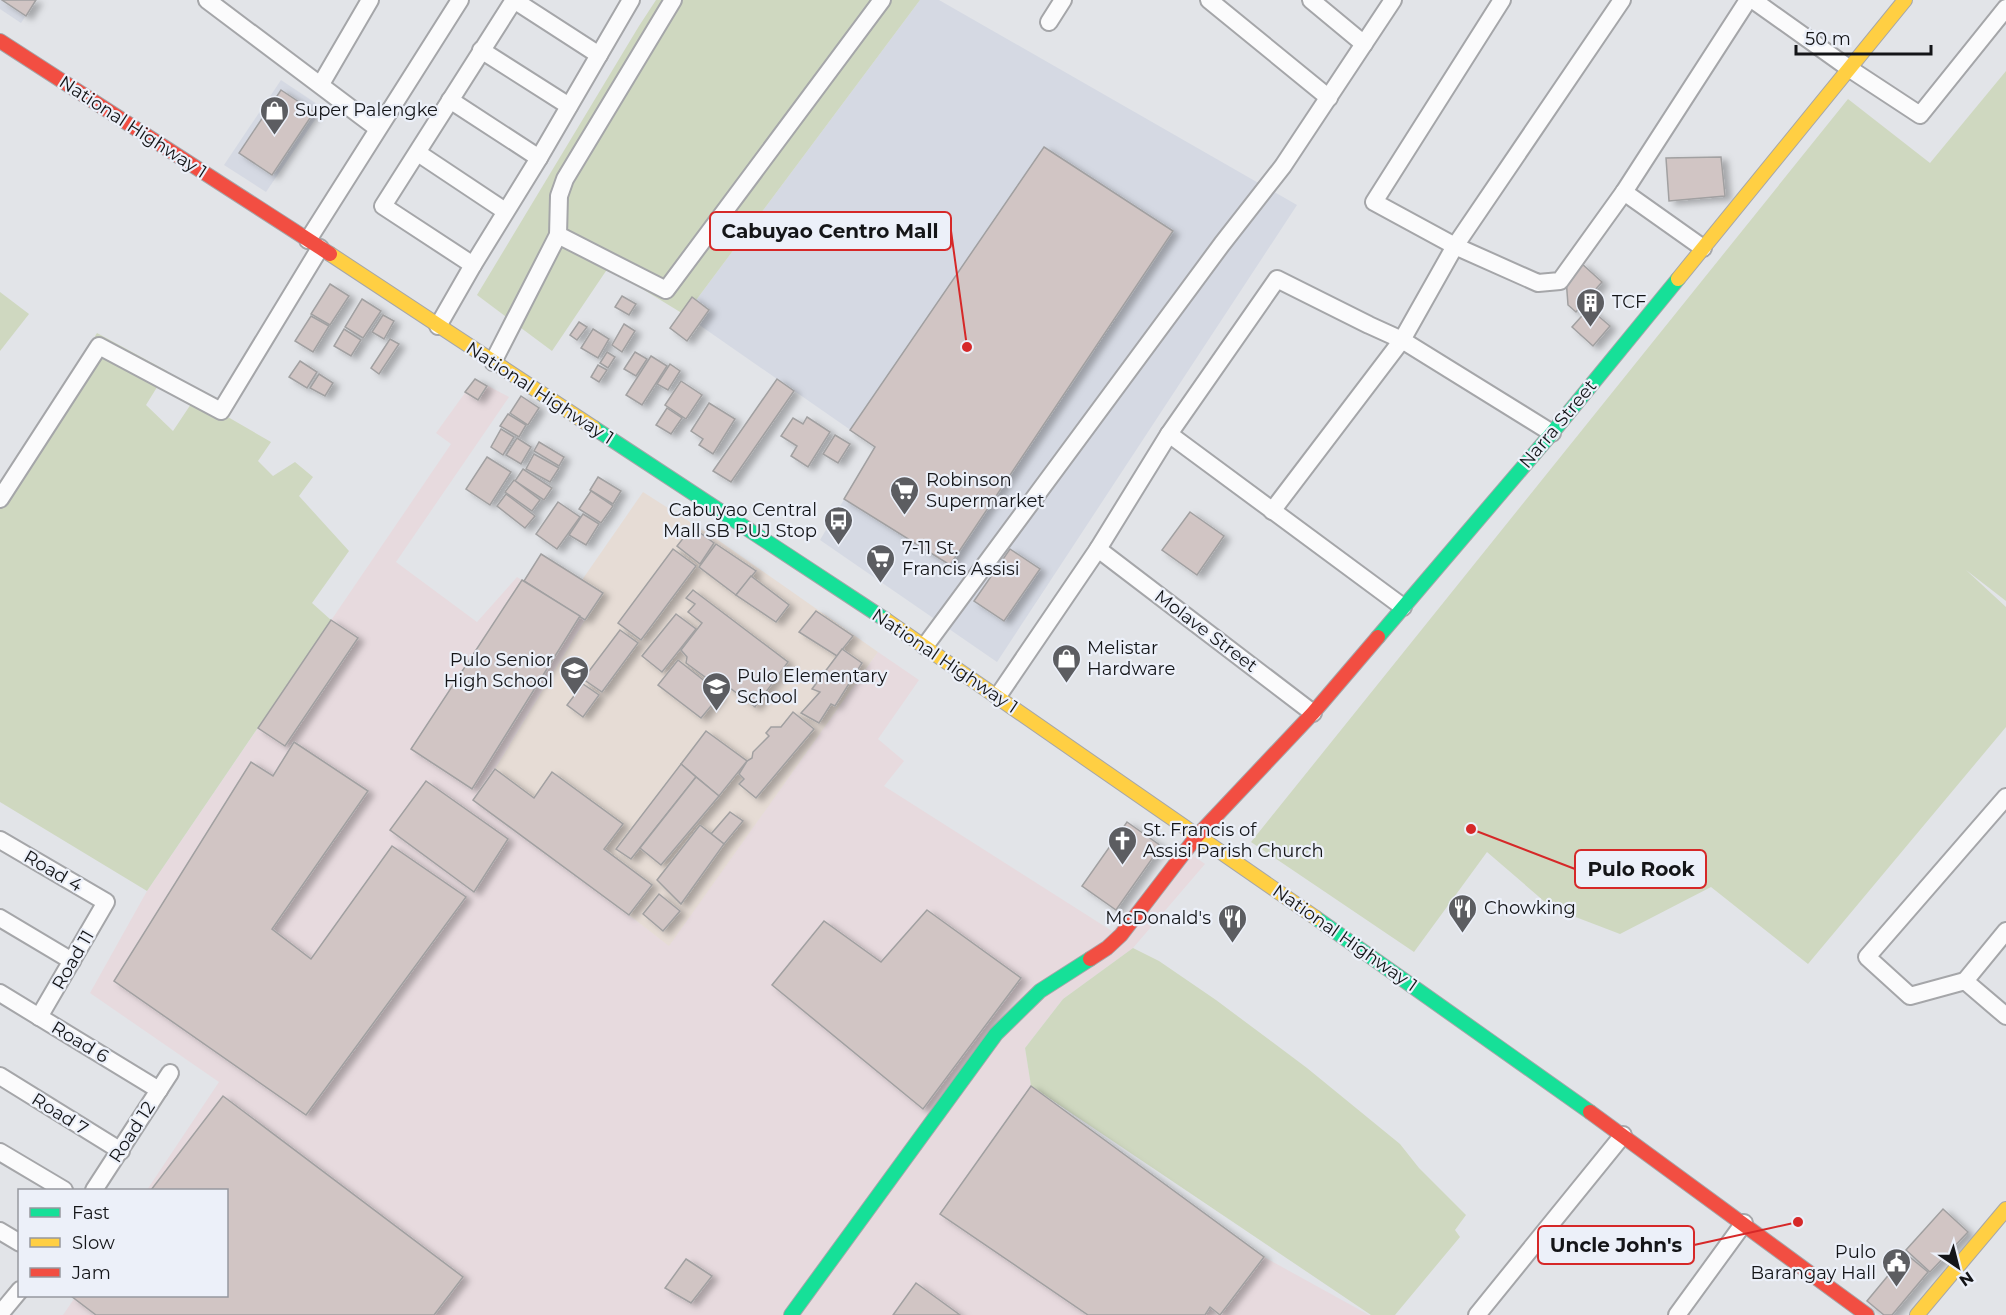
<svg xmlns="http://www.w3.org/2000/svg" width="2006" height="1315" viewBox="0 0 2006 1315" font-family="Montserrat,sans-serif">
<defs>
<filter id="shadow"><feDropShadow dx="6" dy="3.5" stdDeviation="3" flood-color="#0004"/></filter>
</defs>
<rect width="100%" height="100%" fill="#e2e4e8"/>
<g fill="#d5d9e3">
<path d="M0,0H36L21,23L0,9Z"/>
<path d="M920,0H939L1297,205L997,662L820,540L875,447L685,315Z"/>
<path d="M281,80L323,108L266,192L224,165Z"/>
</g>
<path fill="#e7dade" d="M475,379L509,397L396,562L477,622L517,577L585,620L495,769L473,800L669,945L878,652L919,680L878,739L904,761L884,786L1112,931L1181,847L1205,864L1133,948L1063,999L1025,1048L1031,1086L1264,1257L1369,1315H63L76,1296H226V1190H147L219,1082L90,993L147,891L451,444L436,433Z"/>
<path fill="#e6dcd5" d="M643,492L718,540L878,652L669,946L529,838L473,800L495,769L585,620L524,581L541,554L582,580Z"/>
<g fill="#cfd8c0">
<path d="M656,0H920L685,315L608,268L552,351L477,295L639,26Z"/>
<path d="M2006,71V601L1966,570L2006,607V727L1808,964L1711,887L1620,934L1552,908L1487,852L1414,952L1251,842L1848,99L1930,163Z"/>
<path d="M0,292L29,314L0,351Z"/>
<path d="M97,333L167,371L146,405L173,431L195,398L271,442L258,461L273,476L295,462L313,477L299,496L349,551L312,603L331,620L147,891L0,802V490Z"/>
<path d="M1133,948L1159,961L1216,1000L1307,1068L1400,1144L1419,1168L1466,1215L1455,1230L1460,1237L1395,1315H1371L1031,1086L1025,1048L1063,999Z"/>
</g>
<g fill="#d1c5c4" stroke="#a1a0a1" stroke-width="1.5" filter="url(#shadow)">
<path d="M2,0H36L26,16Z"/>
<path d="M281,90L314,112L272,175L239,153Z"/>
<path d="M1044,147L1173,231L950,565L844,499L875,447L850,430Z"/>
<path d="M1721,157L1725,196L1669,201L1666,158Z"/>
<path d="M1581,263L1602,282L1576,312L1568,305L1566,278Z"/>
<path d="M330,284L349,296L330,325L311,314Z"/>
<path d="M622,296L636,304L629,315L615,307Z"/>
<path d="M692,297L709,310L687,341L670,328Z"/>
<path d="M362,299L381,311L363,338L345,327Z"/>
<path d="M1589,308L1610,326L1593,346L1572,327Z"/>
<path d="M383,315L394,321L384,339L372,332Z"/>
<path d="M311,316L329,326L313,352L295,341Z"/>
<path d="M579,322L587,327L577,340L570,335Z"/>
<path d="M624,324L635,331L622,352L612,345Z"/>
<path d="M344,329L361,340L351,356L334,346Z"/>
<path d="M593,329L609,339L598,358L581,348Z"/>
<path d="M390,339L399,344L379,374L371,368Z"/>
<path d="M607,352L615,357L608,368L600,363Z"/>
<path d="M635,352L647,359L636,376L624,369Z"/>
<path d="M651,356L667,366L642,405L626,395Z"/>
<path d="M300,361L317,372L307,388L289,377Z"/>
<path d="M670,364L680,371L668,390L657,384Z"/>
<path d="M598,365L607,370L599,382L591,377Z"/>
<path d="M319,374L333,383L325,396L310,388Z"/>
<path d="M475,379L487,386L478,400L465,392Z"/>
<path d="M777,379L794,391L731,482L713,471Z"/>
<path d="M681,381L702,395L686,419L665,405Z"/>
<path d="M521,396L539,408L528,425L510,413Z"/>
<path d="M709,403L735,419L713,454L699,445L703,439L691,431Z"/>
<path d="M667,408L682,418L671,434L656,425Z"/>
<path d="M508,414L526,425L519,437L500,426Z"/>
<path d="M807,417L830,432L808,467L791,456L797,446L781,436L793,418L803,424Z"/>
<path d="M501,429L514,437L503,455L491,447Z"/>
<path d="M835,435L850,444L838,463L823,454Z"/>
<path d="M517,438L531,447L521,464L506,455Z"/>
<path d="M539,442L564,457L559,466L534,451Z"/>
<path d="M534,454L559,468L550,482L526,469Z"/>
<path d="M487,457L511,472L490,505L466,489Z"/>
<path d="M523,469L552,488L544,500L515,481Z"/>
<path d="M598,477L621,491L613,504L590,490Z"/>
<path d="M514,480L540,500L532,511L505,492Z"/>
<path d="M591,491L613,506L601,523L579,509Z"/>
<path d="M506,494L535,516L525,528L497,506Z"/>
<path d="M558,502L580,517L557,549L536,534Z"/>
<path d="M1190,512L1224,536L1197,575L1162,550Z"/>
<path d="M583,514L599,524L586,545L569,535Z"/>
<path d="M692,527L714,543L700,564L677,546Z"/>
<path d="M716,544L756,571L736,595L699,567Z"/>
<path d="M673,549L696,566L641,640L618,623Z"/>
<path d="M1010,549L1040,569L1004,621L974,601Z"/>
<path d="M541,554L603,593L585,620L524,581Z"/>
<path d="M751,576L789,605L776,622L736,595Z"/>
<path d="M522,580L580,616L472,789L411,749Z"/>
<path d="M693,590L788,662L755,707L718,679L712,682L686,663L687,657L681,650L702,623L688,612L695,604L686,598Z"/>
<path d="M816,611L853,636L837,656L799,632Z"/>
<path d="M676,614L696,629L662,672L642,656Z"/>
<path d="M331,620L358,638L285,746L258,728Z"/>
<path d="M620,630L638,643L602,692L583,679Z"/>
<path d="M842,649L862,663L835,706L831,704L819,723L801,713L820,692L812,689Z"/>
<path d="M678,660L721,694L701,718L658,685Z"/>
<path d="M583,684L599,695L583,717L567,705Z"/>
<path d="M793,712L814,729L756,798L739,784L744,779L739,774L747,761L752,758L753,752L769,736L766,733L771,727H781Z"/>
<path d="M706,731L747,761L719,796L681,764Z"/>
<path d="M294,742L368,791L272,929L311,959L392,846L466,897L306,1115L114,981L251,762L273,776Z"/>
<path d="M681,764L696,777L631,859L616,849Z"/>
<path d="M495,769L534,798L552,772L623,824L604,849L652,885L629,915L473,800Z"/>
<path d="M696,777L719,796L661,865L640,848Z"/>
<path d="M426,781L508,839L474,892L390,830Z"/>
<path d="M730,812L743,821L724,844L711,834Z"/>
<path d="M1127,822L1161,846L1116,910L1082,886Z"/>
<path d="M700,825L724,844L681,904L657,880Z"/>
<path d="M659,894L680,911L663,931L643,914Z"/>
<path d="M927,910L1021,978L923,1109L772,985L824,921L881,962Z"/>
<path d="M1031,1086L1264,1257L1220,1315L1210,1307L1205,1315H1088L940,1214Z"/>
<path d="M223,1096L463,1277L434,1315H96L71,1296H226V1190H151Z"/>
<path d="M1943,1209L1968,1232L1930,1272L1906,1250Z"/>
<path d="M1906,1254L1928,1272L1892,1315H1884L1867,1301Z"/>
<path d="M686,1259L712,1276L691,1303L665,1288Z"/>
<path d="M916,1283L960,1315H893Z"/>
</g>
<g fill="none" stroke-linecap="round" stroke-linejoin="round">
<defs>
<g id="street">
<path d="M207,0L377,128"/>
<path d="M673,0L565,179L559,196L558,235L666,290L882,0"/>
<path d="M1209,0L1329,98"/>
<path d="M1311,0L1364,44"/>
<path d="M1502,0L1374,202L1455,246L1538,283L1560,281L1624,192L1748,0"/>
<path d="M1753,0L1850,69L1920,115L2006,8"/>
<path d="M1049,22L1063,0"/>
<path d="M481,50L569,106"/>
<path d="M321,84L370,0"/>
<path d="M450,100L539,158"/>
<path d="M418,153L505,211"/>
<path d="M1624,192L1703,248"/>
<path d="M308,240L460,0"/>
<path d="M473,265L383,206L514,0L599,55"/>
<path d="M438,326L473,265L539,158L631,0"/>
<path d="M493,362L558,235"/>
<path d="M1169,434L1403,607"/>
<path d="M0,499L99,346L221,411L320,248"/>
<path d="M1272,511L1402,340L1455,246L1622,0"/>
<path d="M1098,549L1313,713"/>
<path d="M925,646L1222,244L1283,166L1393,0"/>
<path d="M998,696L1098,549L1169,434L1277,279L1369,325L1402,340L1552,433"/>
<path d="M2006,797L1867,957L1910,996L1965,981L2006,1016"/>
<path d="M0,840L106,902L39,1017"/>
<path d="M0,918L72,961"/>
<path d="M1965,981L2006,931"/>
<path d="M0,993L159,1090"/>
<path d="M0,1076L121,1151"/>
<path d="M0,1152L64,1190"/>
<path d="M94,1190L170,1073"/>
<path d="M0,1231L20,1243"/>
<path d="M0,1314L20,1290"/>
<path d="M1477,1315L1623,1135"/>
<path d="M1677,1315L1744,1223"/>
</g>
<g id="fast">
<path d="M594,428L886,620"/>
<path d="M1378,637L1552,433L1678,279"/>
<path d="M1316,918L1590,1112"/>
<path d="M791,1315L996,1034L1040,991L1090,959"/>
</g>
<g id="slow">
<path d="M330,254L594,428"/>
<path d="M1678,279L1905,0"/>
<path d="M886,620L1316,918"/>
<path d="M1917,1315L2006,1209"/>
</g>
<g id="jam">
<path d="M0,41L330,254"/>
<path d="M1090,959L1107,948L1121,935L1197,836L1313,713L1378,637"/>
<path d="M1590,1112L1867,1315"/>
</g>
</defs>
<use href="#street" stroke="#a5a6a9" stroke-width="20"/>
<use href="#fast" stroke="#a5a6a9" stroke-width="16"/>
<use href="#slow" stroke="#a5a6a9" stroke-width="16"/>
<use href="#jam" stroke="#a5a6a9" stroke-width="16"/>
<use href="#street" stroke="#fbfbfc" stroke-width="16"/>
<use href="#fast" stroke="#16e098" stroke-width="14"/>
<use href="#slow" stroke="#ffcf43" stroke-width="14"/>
<use href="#jam" stroke="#f24e42" stroke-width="14"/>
</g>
<defs>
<symbol id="shop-pin" viewBox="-11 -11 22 30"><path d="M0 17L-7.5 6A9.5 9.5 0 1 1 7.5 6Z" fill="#5c5d61" stroke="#ecf0f9"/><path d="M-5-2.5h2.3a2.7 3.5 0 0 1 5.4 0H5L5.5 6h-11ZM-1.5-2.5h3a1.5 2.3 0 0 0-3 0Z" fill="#fff"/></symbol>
<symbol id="building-pin" viewBox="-11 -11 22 30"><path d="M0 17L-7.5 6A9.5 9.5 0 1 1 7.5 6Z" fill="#5c5d61" stroke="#ecf0f9"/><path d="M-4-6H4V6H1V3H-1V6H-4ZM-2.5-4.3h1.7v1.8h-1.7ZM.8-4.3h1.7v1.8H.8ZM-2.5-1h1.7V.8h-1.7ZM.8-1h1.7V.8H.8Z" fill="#fff"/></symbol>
<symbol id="supermarket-pin" viewBox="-11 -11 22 30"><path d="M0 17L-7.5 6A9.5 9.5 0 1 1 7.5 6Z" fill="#5c5d61" stroke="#ecf0f9"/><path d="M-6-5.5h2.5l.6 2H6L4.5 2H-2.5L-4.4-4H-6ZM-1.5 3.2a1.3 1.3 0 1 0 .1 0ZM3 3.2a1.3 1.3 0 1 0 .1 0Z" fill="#fff"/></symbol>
<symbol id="bus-pin" viewBox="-11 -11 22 30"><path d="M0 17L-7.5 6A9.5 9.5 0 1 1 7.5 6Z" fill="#5c5d61" stroke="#ecf0f9"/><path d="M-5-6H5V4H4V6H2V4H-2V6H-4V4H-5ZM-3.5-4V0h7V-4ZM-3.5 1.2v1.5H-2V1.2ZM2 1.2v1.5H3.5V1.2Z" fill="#fff"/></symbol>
<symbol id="school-pin" viewBox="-11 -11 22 30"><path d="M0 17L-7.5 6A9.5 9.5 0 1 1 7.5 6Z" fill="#5c5d61" stroke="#ecf0f9"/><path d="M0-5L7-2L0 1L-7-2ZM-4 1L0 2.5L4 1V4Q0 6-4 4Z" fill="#fff"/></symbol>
<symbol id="church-pin" viewBox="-11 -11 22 30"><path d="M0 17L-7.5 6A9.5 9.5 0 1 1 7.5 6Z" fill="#5c5d61" stroke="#ecf0f9"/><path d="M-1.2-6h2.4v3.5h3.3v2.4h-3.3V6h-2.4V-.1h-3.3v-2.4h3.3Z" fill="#fff"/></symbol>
<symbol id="restaurant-pin" viewBox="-11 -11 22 30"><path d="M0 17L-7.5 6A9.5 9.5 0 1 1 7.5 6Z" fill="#5c5d61" stroke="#ecf0f9"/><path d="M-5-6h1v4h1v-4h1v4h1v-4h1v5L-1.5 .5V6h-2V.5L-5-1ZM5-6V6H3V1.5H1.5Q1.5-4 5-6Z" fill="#fff"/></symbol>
<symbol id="civic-pin" viewBox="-11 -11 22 30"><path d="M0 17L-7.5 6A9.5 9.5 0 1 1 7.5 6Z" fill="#5c5d61" stroke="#ecf0f9"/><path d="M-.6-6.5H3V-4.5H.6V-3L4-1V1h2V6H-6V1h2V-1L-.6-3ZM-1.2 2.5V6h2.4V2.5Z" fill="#fff"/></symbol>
</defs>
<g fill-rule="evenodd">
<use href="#shop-pin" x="258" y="94" width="33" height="45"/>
<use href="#building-pin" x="1574" y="286" width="33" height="45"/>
<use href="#supermarket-pin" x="888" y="474" width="33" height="45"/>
<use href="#bus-pin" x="822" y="504" width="33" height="45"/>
<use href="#supermarket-pin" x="864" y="542" width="33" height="45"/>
<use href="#shop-pin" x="1050" y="642" width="33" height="45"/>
<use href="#school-pin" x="558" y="654" width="33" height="45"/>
<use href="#school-pin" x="700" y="670" width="33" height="45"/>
<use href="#church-pin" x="1106" y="824" width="33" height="45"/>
<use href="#restaurant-pin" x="1446" y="892" width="33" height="45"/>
<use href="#restaurant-pin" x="1216" y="902" width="33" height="45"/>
<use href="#civic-pin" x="1880" y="1246" width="33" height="45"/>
</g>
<g text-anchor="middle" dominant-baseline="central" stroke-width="4.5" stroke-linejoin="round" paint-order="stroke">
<g font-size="18" fill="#141518" stroke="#ecf0f9" text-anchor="start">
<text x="295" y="110">Super Palengke</text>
<text x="1612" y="302">TCF</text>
<text x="926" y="480">Robinson<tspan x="926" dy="21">Supermarket</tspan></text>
<text x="817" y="510" text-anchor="end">Cabuyao Central<tspan x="817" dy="21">Mall SB PUJ Stop</tspan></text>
<text x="902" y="548">7-11 St.<tspan x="902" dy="21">Francis Assisi</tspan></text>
<text x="1087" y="648">Melistar<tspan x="1087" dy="21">Hardware</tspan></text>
<text x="553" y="660" text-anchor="end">Pulo Senior<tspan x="553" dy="21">High School</tspan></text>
<text x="737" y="676">Pulo Elementary<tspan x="737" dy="21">School</tspan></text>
<text x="1143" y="830">St. Francis of<tspan x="1143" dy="21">Assisi Parish Church</tspan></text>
<text x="1484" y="908">Chowking</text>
<text x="1211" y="918" text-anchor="end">McDonald's</text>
<text x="1876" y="1252" text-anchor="end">Pulo<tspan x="1876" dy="21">Barangay Hall</tspan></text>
</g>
<g font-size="18" fill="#141518" stroke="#ecf0f9">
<text transform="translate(133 127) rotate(33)">National Highway 1</text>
<text transform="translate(540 393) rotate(33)">National Highway 1</text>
<text transform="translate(1558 424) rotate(-50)">Narra Street</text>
<text transform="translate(1206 631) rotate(37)">Molave Street</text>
<text transform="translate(945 661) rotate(34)">National Highway 1</text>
<text transform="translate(53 871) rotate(30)">Road 4</text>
<text transform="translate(1345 938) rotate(35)">National Highway 1</text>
<text transform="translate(73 960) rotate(-60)">Road 11</text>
<text transform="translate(80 1042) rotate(31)">Road 6</text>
<text transform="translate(60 1114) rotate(32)">Road 7</text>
<text transform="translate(132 1132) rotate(-57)">Road 12</text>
</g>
</g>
<path fill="none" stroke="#d62828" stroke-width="2" d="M967 347L951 231M1471 829L1575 869M1798 1222L1694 1245"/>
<g fill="#d62828" stroke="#ecf0f9" stroke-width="2">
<circle cx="967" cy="347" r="6"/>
<circle cx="1471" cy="829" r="6"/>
<circle cx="1798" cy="1222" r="6"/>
</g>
<g fill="#ecf0f9" stroke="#d62828" stroke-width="2">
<rect x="710" y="212" width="241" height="38" rx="6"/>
<rect x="1575" y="850" width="131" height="38" rx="6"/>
<rect x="1538" y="1226" width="156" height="38" rx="6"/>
</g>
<g font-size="20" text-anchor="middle" font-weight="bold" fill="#141518">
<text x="830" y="238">Cabuyao Centro Mall</text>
<text x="1641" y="876">Pulo Rook</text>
<text x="1616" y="1252">Uncle John's</text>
</g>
<rect x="18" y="1189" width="210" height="108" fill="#ecf0f9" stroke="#96989f" stroke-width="1.5"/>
<rect x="30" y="1208" width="30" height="9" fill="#16e098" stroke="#96989f" stroke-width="1.5"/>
<text x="72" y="1219" font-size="18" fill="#141518">Fast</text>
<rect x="30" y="1238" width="30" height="9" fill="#ffcf43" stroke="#96989f" stroke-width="1.5"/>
<text x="72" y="1249" font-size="18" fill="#141518">Slow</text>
<rect x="30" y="1268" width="30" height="9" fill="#f24e42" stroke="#96989f" stroke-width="1.5"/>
<text x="72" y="1279" font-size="18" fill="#141518">Jam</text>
<g transform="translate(1958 1267) rotate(145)" stroke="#ecf0f9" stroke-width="4.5" paint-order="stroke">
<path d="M0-4.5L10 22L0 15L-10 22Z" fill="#141518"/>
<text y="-9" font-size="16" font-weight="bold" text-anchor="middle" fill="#141518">N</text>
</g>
<path d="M1796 45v9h135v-9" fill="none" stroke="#141518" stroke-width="3"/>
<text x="1805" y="45" font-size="18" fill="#141518" stroke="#ecf0f9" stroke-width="4.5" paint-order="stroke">50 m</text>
</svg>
